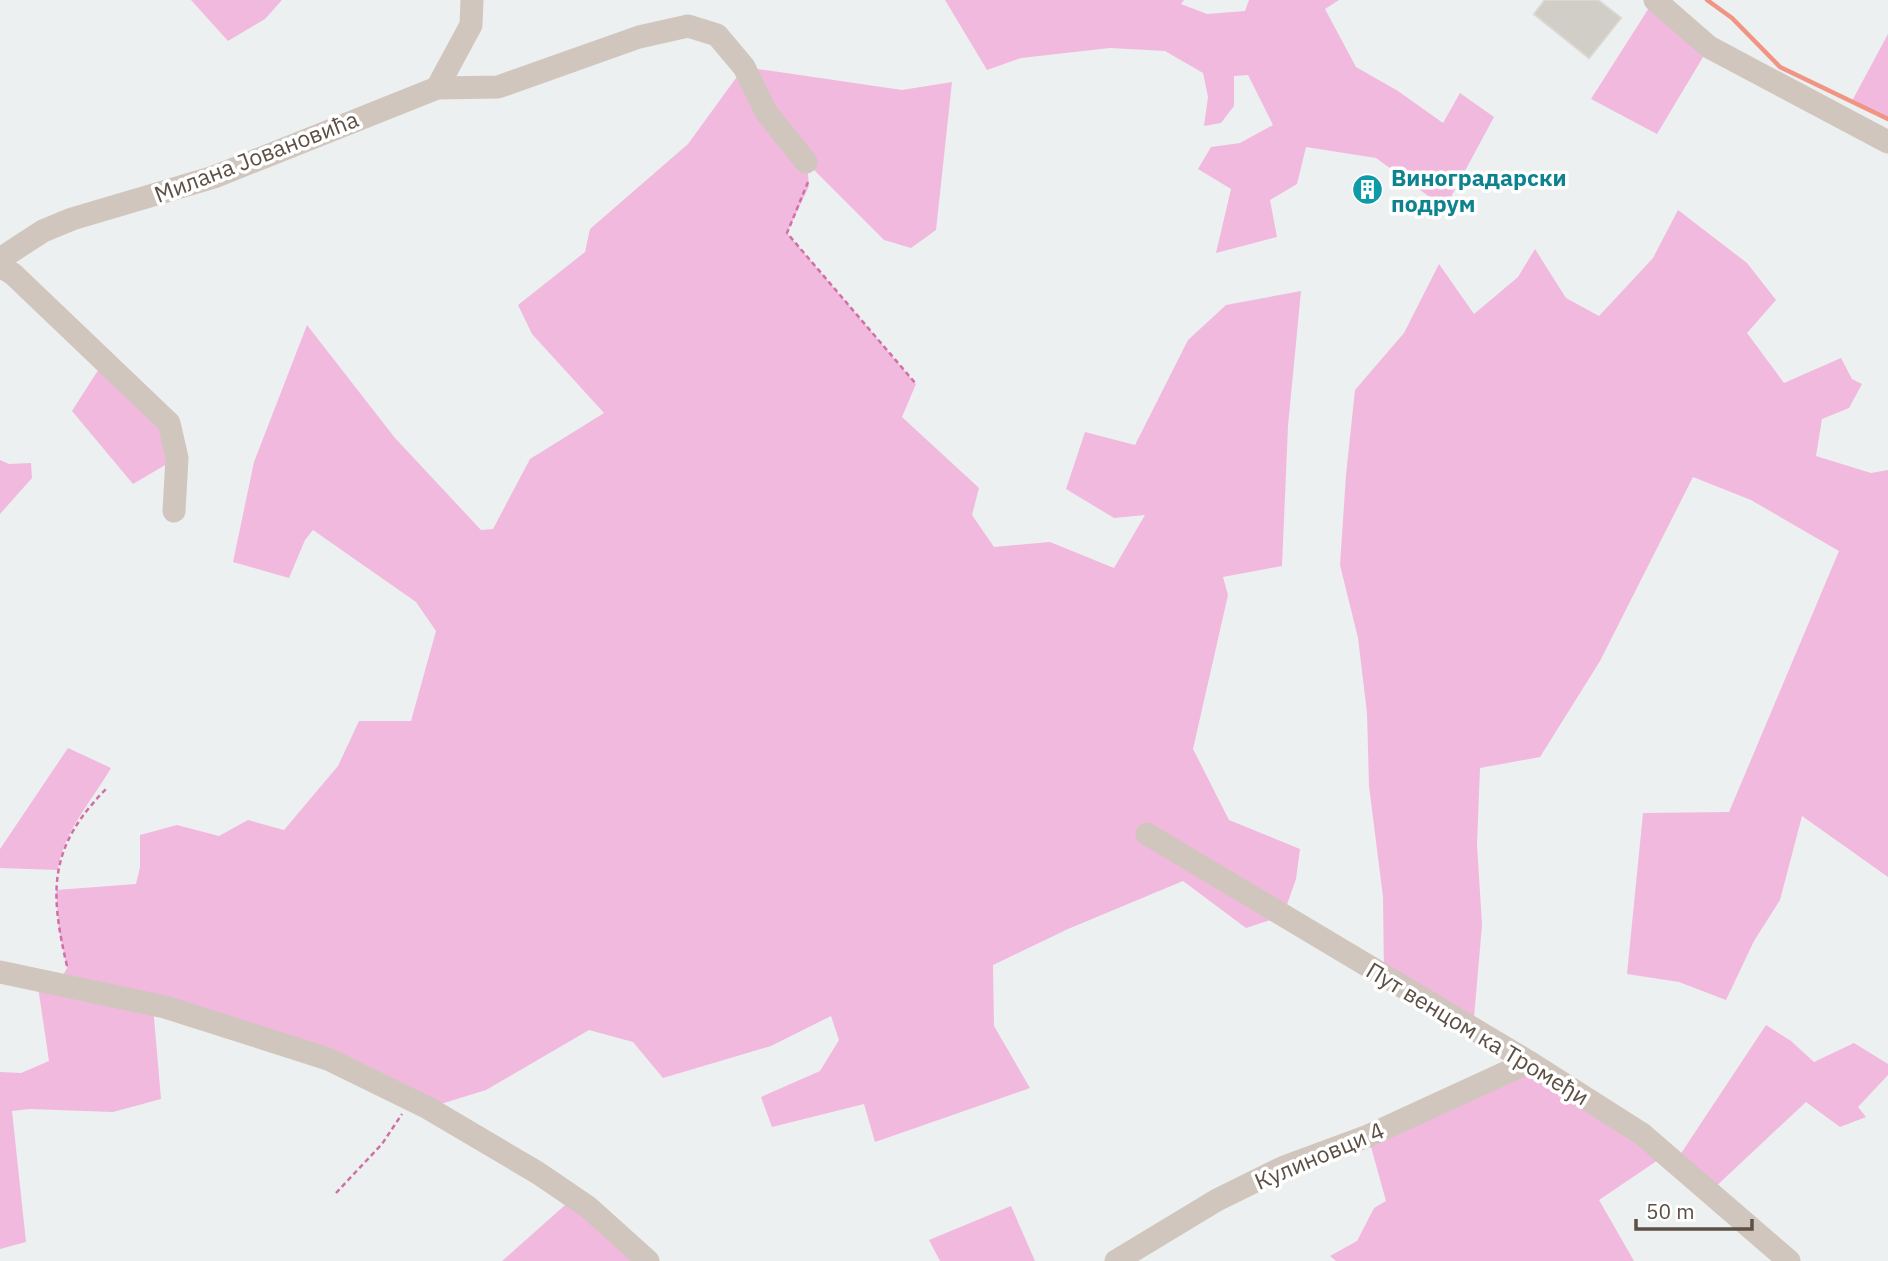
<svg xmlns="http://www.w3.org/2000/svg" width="1888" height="1261" viewBox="0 0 1888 1261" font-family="'IBM Plex Sans',sans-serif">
<rect width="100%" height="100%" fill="#edf0f0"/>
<g fill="#f1b9de">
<path d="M191,0H282L265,19L228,41Z"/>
<path d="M945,0H1184L1181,4L1207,14L1245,11L1249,0H1339L1325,9L1356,67L1398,91L1443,123L1460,93L1494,117L1445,208L1376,158L1306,147L1297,184L1270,200L1277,237L1216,253L1231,189L1198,169L1211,147L1240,143L1273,125L1248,75L1234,76V106L1221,123L1204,126L1208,97L1203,73L1165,51L1110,48L1021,58L987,70Z"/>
<path d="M1654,0L1709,47L1657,134L1591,99Z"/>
<path d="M1888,34V119L1852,101Z"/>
<path d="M744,67L902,90L952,82L936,230L911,248L884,240L807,163L809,186L787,233L916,384L902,417L979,488L972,515L994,547L1050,542L1114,568L1145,515L1114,518L1066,489L1085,432L1135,445L1188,340L1226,305L1301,291L1288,426L1282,566L1223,577L1228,595L1193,749L1229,820L1300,849L1296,879L1283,916L1246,928L1183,881L1068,929L993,965L994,1026L1030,1088L875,1142L864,1104L772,1127L761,1097L820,1071L839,1040L831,1016L771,1046L663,1078L633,1042L589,1030L486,1090L428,1108L153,1006L161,1099L113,1112L30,1109L12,1111L26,1242L0,1249V1072L21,1073L49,1061L37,980L58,985L67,968L59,930L56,890L136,884L140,867V835L177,825L219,836L248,820L284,830L338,766L359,721H411L436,631L416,602L313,530L305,540L289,578L233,562L254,462L307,325L395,438L481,530L493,529L530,459L604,413L532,334L518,305L585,252L590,229L688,144Z"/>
<path d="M1678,210L1747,263L1776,300L1747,333L1784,383L1841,358L1852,379L1862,384L1849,408L1822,419L1816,456L1871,473L1888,470V877L1802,816L1780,900L1754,941L1726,1000L1679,982L1627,974L1643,813L1729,812L1839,551L1751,500L1693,477L1600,661L1540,757L1480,768L1477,844L1482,925L1473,1029L1384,976L1383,897L1369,786L1367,713L1358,638L1340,565L1346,475L1355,390L1404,333L1439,264L1474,314L1518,277L1535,249L1566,298L1599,316L1653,258Z"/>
<path d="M104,361L169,423L177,458L133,484L72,411Z"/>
<path d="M0,460L9,464L31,463L32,478L0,514Z"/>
<path d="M68,748L111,768C93,799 62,834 58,870L0,868V849Z"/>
<path d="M1766,1025L1791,1041L1814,1062L1854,1043L1888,1064V1075L1858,1107L1866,1117L1840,1127L1806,1102L1711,1191L1676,1161Z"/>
<path d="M1529,1062L1667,1154L1599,1200L1634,1261H1336L1330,1256L1357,1241L1374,1208L1386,1201L1368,1136Z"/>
<path d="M573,1198L648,1261H502Z"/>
<path d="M1011,1206L1035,1261H940L929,1240Z"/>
</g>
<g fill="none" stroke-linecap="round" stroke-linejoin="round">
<path stroke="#f09584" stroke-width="4.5" d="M1707,0L1732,18L1780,67L1888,119"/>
</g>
<g fill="#d1cdc7" stroke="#d9d7d1" stroke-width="2">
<path d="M1545,0H1598L1621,18L1589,58L1534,14Z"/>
<path d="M1364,179L1379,186L1373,201L1357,194Z"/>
</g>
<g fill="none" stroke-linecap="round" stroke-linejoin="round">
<g stroke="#d070a4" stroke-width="2.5" stroke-dasharray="5 3.5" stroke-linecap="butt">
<path d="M808,182L787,233L916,384"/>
<path d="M67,966C49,889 49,846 108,787"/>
<path d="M336,1193L382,1144L402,1114"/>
</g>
<g stroke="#d1c6bd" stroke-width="23">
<path d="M1655,0L1709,47L1888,142"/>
<path d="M437,88L471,25L472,0"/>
<path d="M0,259L43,231L72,219L214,177L437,88L498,87L639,37L688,26L717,35L744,67L766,112L806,162"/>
<path d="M0,266L13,274L169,423L177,458L174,511"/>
<path d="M1147,834L1529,1062L1642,1134L1789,1261"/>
<path d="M0,972L165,1007L328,1059L428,1108L538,1173L588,1207L648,1261"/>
<path d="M1116,1261L1217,1200L1284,1167L1368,1136L1529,1062"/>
</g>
</g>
<defs>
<symbol id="building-disc" viewBox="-11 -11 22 22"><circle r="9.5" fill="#0f9aa8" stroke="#fff"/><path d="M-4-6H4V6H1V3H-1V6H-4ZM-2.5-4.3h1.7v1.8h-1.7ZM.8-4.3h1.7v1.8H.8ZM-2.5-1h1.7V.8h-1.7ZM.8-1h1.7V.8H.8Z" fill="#fff"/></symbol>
</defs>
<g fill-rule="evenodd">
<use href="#building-disc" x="1350" y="172" width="35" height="35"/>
</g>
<g text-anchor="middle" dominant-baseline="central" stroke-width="7" stroke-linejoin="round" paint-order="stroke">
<g font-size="23" fill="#5c4f45" stroke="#fff">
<text transform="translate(256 156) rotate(-21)">Милана Јовановића</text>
<text transform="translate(1478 1033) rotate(31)">Пут венцом ка Тромеђи</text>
<text transform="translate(1319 1155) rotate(-23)">Кулиновци 4</text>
</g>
<g font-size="23" font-weight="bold" fill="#0d838f" stroke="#fff" text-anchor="start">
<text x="1391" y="177">Виноградарски<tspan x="1391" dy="26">подрум</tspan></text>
</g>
</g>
<path d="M1636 1219v10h116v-10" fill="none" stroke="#5c4f45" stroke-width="3.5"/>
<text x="1646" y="1219" font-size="21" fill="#5c4f45" stroke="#ffffff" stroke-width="5" paint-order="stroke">50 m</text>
</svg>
